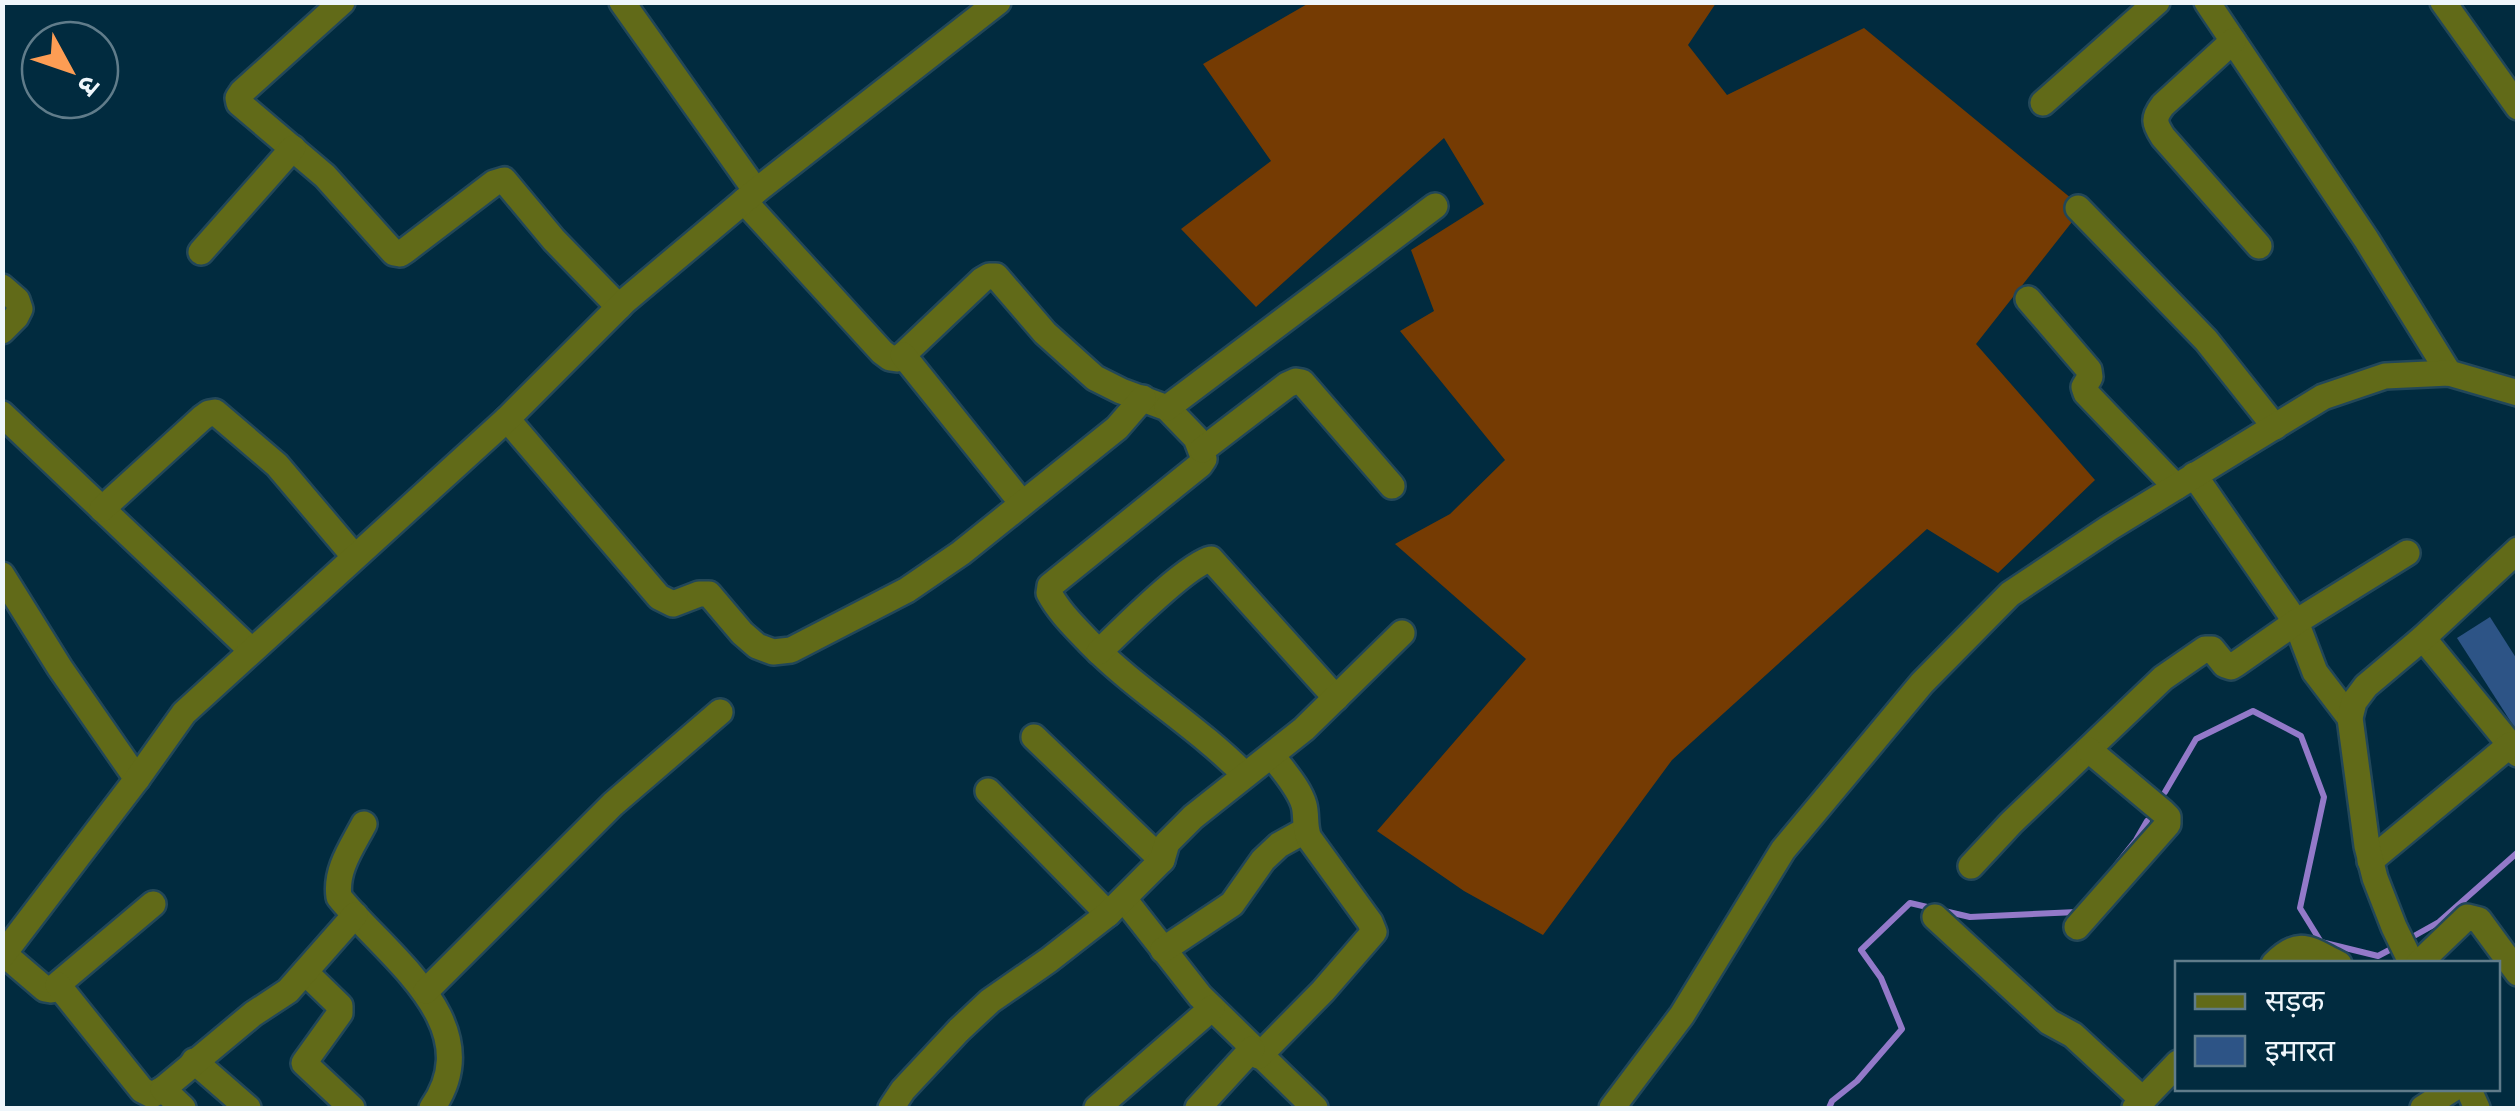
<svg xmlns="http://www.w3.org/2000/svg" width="2520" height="1111" viewBox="0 0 2520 1111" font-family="'Public Sans','Noto Sans Devanagari',sans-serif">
<rect width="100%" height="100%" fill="#012b3f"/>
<path fill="#753b03" d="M1309,3H1716L1688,45L1727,95L1864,28L2083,208L1976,344L2095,480L1998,573L1927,529L1672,760L1543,935L1464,891L1377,831L1526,659L1395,544L1450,514L1505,460L1400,331L1434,311L1411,250L1484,204L1444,138L1256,307L1181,229L1271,161L1203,64Z"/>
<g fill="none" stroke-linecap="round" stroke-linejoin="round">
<g stroke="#9379c9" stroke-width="6">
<path d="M2165,792L2196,739L2253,711L2301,736L2324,797L2300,908L2321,942L2378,956L2395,947"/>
<path d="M2116,865L2136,840L2147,821"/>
<path d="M2405,941L2439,922L2518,852"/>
<path d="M1829,1108L1832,1101L1857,1081L1902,1029L1881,978L1861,950L1910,903L1970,917L2077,912L2079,909"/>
</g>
</g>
<path fill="#2d5486" d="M2490,617L2518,661V733L2457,638Z"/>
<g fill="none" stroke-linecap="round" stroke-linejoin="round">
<defs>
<g id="minor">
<path d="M342,2L242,92L238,98L239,103L325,176L394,253L400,254L406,250L494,183L504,180L554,240L619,307"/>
<path d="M622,2L756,191"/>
<path d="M2207,2L2366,239L2449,373"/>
<path d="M2443,2L2518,107"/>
<path d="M2233,41L2163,105C2153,118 2154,123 2163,137L2259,246"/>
<path d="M2043,103L2157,2"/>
<path d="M744,201L882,352L890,358L897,359L903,355L982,280L989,276H996L1045,333L1095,378L1121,391L1167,408L1196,438L1204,459L1200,465L1050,586L1049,593C1059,612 1075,627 1089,642C1137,691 1197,726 1245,775"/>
<path d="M2078,208L2206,340L2275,427"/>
<path d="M201,252L293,148"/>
<path d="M2,287L17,300L20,309L16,317L2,331"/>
<path d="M2028,299L2089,370L2090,377L2084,387L2086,393L2176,487"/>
<path d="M903,355L1021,502"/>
<path d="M1167,408L1435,206"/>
<path d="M2,414L251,650"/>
<path d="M507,419L659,597L673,604L699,594H709L742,633L757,646L773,652L791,650L907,590L961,553L1117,428L1143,398"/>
<path d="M1202,450L1287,385L1296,381L1302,382L1392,486"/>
<path d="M2194,475L2296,622L2315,672L2350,718"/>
<path d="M102,509L202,418L209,413L215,412L277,465L354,556"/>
<path d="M2,575L60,668L137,779"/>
<path d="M2423,638L2518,754"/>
<path d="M1099,652C1120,632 1187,564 1211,559L1336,698"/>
<path d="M1034,737L1162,860"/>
<path d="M988,791L1108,914"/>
<path d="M364,824C352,847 335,870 339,897C385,955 491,1024 432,1108"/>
<path d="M2370,861L2510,745"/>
<path d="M1971,866L2011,823L2163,678L2205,649H2212L2225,665L2231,667L2236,664L2296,622L2407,553"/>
<path d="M1124,899L1200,996L1315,1108"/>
<path d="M1935,917L2049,1022L2073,1035L2143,1100"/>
<path d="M2077,927L2168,824V817L2163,812L2089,750"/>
<path d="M1163,950L1232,904L1263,860L1279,845L1306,830"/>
<path d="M4,954L45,989L51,990L153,904"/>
<path d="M2,956L137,779L184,713L507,419L625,301L756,191L998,2"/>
<path d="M2274,964C2300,937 2310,950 2339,964"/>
<path d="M2412,964L2394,927L2375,878L2367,846L2350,718L2354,702L2366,686L2423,638L2518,550"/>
<path d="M2418,964L2467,917L2479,920L2518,973"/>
<path d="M305,972L340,1006V1013L304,1063L352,1108"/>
<path d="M58,985L142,1090L152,1095L163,1089"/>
<path d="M426,991L613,804L720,712"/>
<path d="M1259,1056L1323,991L1374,932L1370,922L1309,838C1304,827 1307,816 1304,805C1299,787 1282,770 1272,755"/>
<path d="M194,1061L248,1108"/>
<path d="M2468,1088L2477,1108"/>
<path d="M183,1108L163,1089L253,1014L288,991L355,915"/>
<path d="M891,1108L903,1090L959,1030L990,1001L1049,960L1108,914L1162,860L1167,843L1193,817L1304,729L1402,633"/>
<path d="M1097,1108L1212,1008"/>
<path d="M1198,1108L1252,1049"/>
<path d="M1612,1108L1682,1015L1783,850L1922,683L2010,594L2109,528L2323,397L2385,376L2449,373L2518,393"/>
<path d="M2135,1108L2178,1063"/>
<path d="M2423,1108L2454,1088"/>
</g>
</defs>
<use href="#minor" stroke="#224759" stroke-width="30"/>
<use href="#minor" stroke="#616a18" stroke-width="25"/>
</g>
<rect width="2520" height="1111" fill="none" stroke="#eff6fb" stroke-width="10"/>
<rect x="2175" y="961" width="325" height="130" fill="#012b3f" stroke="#607c8a" stroke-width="2.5"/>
<rect x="2195" y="994" width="50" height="15" fill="#616a18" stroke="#607c8a" stroke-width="2.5"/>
<text x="2265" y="1011" font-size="30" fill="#eff6fb">सड़क</text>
<rect x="2195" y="1036" width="50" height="30" fill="#2d5486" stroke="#607c8a" stroke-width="2.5"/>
<text x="2265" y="1061" font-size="30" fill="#eff6fb">इमारत</text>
<g transform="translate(70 70) rotate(130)"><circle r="48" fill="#012b3f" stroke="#607c8a" stroke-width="2.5"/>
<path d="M0-8L18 38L0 25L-18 38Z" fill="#fd9d54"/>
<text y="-15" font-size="28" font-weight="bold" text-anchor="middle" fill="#eff6fb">उ</text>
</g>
</svg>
